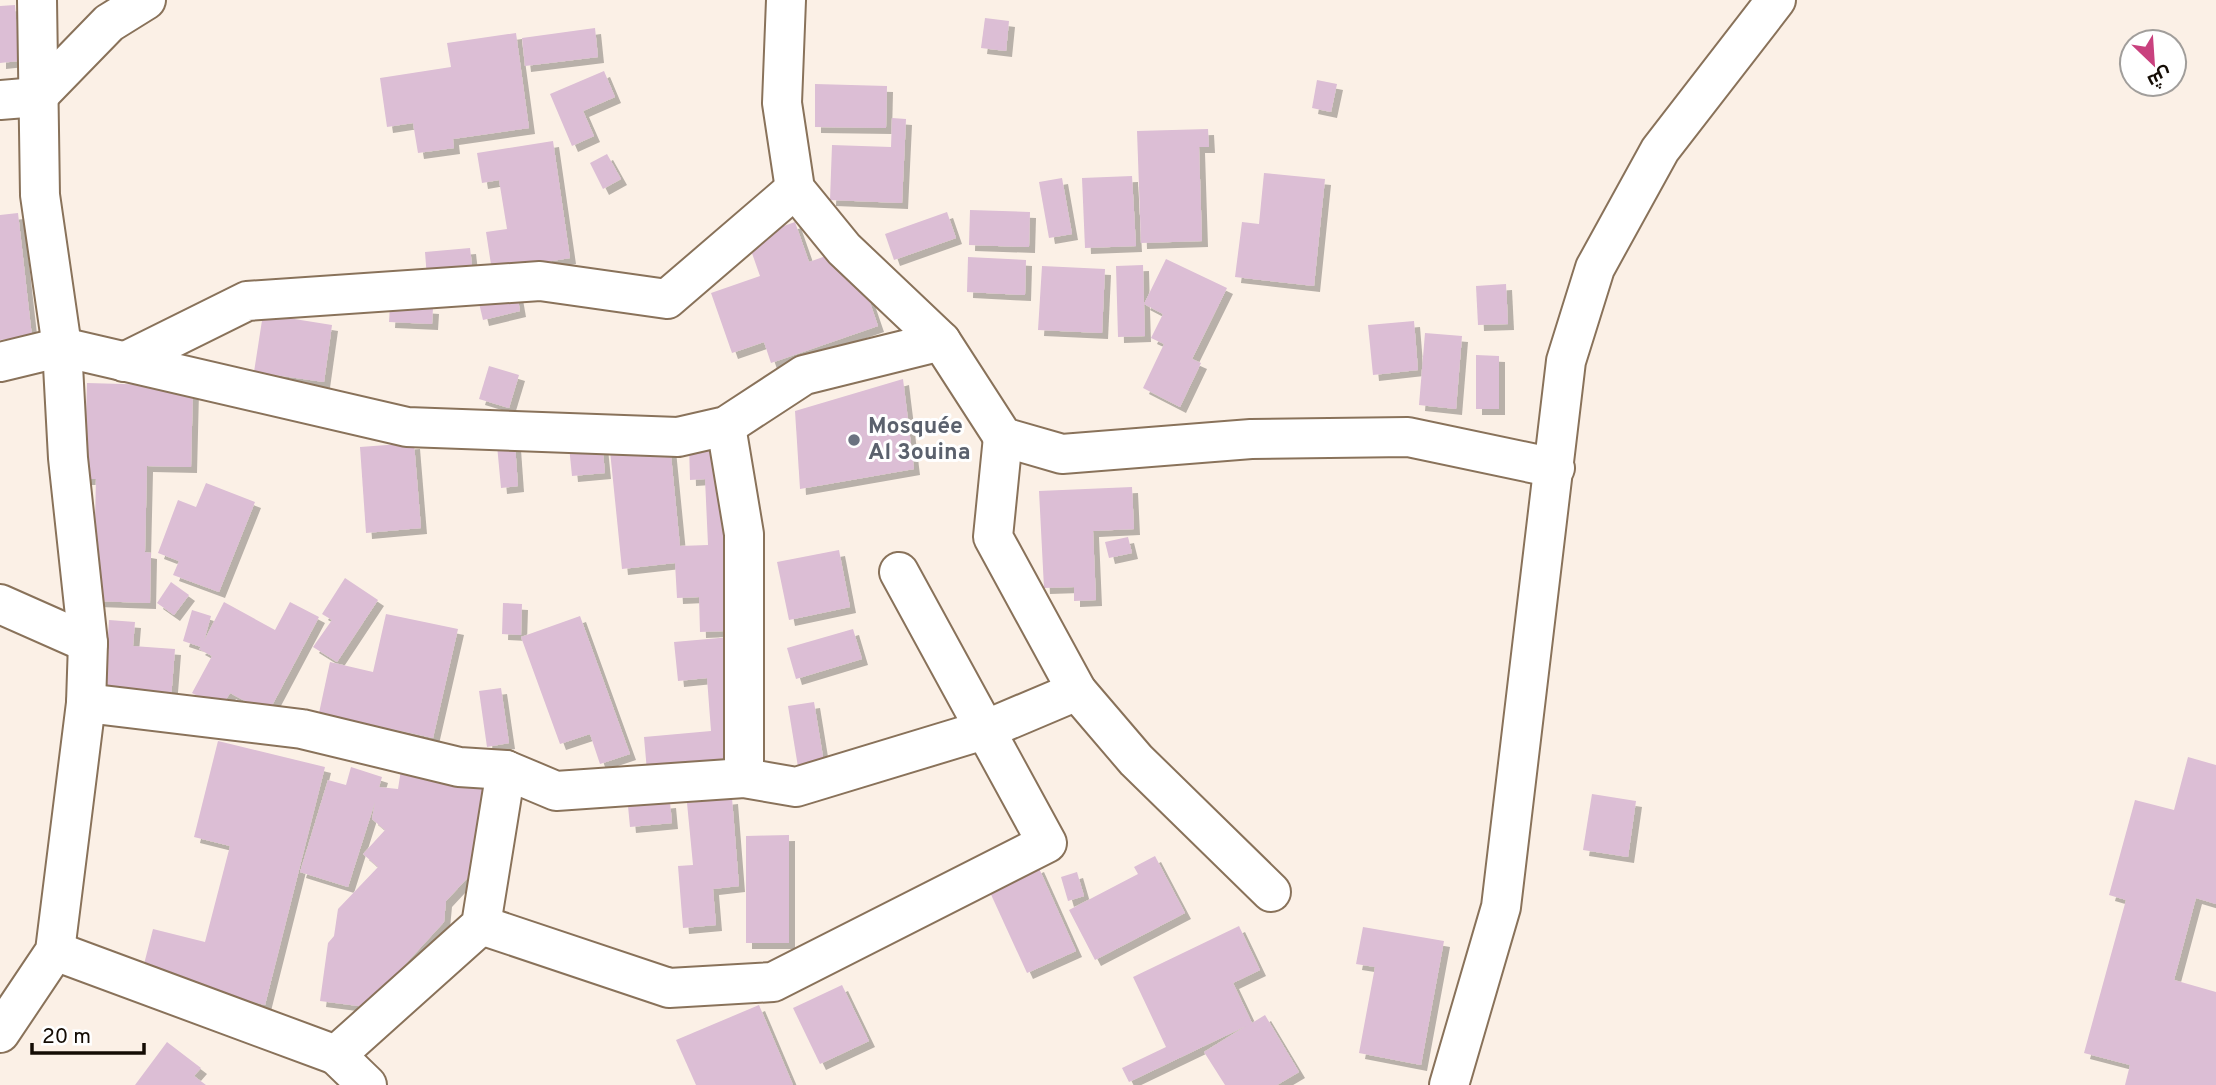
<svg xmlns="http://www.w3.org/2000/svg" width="2216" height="1085" viewBox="0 0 2216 1085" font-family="Overpass,Cairo,sans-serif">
<defs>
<filter id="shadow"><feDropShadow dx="6" dy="6" stdDeviation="0" flood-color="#0004"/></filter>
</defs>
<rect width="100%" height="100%" fill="#fbf0e6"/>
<g fill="#dcbed5" filter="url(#shadow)">
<path d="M15,5L19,61L0,63V6Z"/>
<path d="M985,18L1009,21L1006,51L981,48Z"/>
<path d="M595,28L598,57L525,66L522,38Z"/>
<path d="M516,33L529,128L453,139L454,148L418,153L413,123L387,127L380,78L451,67L447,43Z"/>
<path d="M604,71L615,97L583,111L594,136L572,146L550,94Z"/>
<path d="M1317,80L1337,84L1331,112L1312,108Z"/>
<path d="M815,84L887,86L886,128L815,127Z"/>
<path d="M892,118L906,119L902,203L830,200L832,145L891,147Z"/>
<path d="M1208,129L1209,147H1199L1202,241L1141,243L1137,131Z"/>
<path d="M553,141L570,258L492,271L486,232L507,229L499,180L482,183L477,153Z"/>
<path d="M607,154L621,179L603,189L590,163Z"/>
<path d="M1264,173L1325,179L1314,286L1235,277L1242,222L1259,224Z"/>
<path d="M1132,176L1136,246L1085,248L1082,178Z"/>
<path d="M1062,178L1072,234L1049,238L1039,182Z"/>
<path d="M970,210L1030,212L1029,247L969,245Z"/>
<path d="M947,212L956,238L894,260L885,234Z"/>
<path d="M18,213L32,337L0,340V215Z"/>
<path d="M795,222L809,262L851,247L878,326L771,363L764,342L732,353L711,293L760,276L747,239Z"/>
<path d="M470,248L473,274L427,278L425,252Z"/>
<path d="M968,257L1026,260L1025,295L967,292Z"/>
<path d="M1166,259L1227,288L1192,359L1201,363L1180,407L1143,388L1164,344L1151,338L1163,314L1144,304L1145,336L1118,337L1116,266L1143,265L1144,304Z"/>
<path d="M1042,266L1105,269L1102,333L1038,330Z"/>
<path d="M1506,284L1508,324L1478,325L1476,286Z"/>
<path d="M517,294L520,311L483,320L479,303Z"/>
<path d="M390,305L433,308L432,324L389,322Z"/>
<path d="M263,314L332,325L324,382L254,372Z"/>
<path d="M1414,321L1418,370L1373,375L1368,325Z"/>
<path d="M1425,333L1462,336L1456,409L1419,405Z"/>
<path d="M1476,355L1499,356V409H1476Z"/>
<path d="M489,366L519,375L509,408L479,399Z"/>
<path d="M903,379L914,469L800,489L795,411Z"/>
<path d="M87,383L193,386L191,467L147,466L145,552L151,553L150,603L93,601L96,479H84Z"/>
<path d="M414,443L421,528L366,533L360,447Z"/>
<path d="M602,443L605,473L572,476L569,446Z"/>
<path d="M740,443L749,630L700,632L699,597L677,598L675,563L622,569L610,451L670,445L680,546L708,545L705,479L690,480L689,445Z"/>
<path d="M515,444L518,486L501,488L497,445Z"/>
<path d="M206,483L255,502L219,592L173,575L179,561L158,553L178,500L196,507Z"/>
<path d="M1132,487L1134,529L1093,531L1096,600L1074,601V587L1044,588L1039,491Z"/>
<path d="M1128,537L1132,553L1109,558L1105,542Z"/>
<path d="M839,550L850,607L789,620L777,562Z"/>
<path d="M345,578L378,600L337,662L313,647L332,620L322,614Z"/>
<path d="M171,582L189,595L174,615L157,603Z"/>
<path d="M224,602L275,630L290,602L319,617L268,713L230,693L221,708L192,693L212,656L199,649L201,647L183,641L192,610L211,616L204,641Z"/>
<path d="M503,603L522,604L521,635L502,634Z"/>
<path d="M386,614L458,629L433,738L319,713L330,662L373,672Z"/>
<path d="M580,616L630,754L600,764L590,734L560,744L521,637Z"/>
<path d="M109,620L135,622L133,646L175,649L171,699L104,695Z"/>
<path d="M853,629L862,659L796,679L787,648Z"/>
<path d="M742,636L753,762L647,771L644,737L711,731L707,678L678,681L674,642Z"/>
<path d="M501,688L509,743L487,747L479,691Z"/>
<path d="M814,702L825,769L799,773L788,706Z"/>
<path d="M218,741L325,767L265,1005L142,972L153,929L205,942L230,846L194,837Z"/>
<path d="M403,757L486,783L473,872L446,901L444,922L366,1007L320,1001L328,943L334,936L338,909L378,867L363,854L385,830L372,819L375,802L348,887L300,872L328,780L346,785L351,767L382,777L379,787L398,789Z"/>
<path d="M2188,757L2216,765V904L2196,898L2174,980L2216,992V1085H2125L2130,1065L2084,1053L2126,900L2109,895L2135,800L2174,810Z"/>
<path d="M1592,794L1636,801L1628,857L1583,850Z"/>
<path d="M732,798L739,886L713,889L716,925L683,928L678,866L693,865L687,803Z"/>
<path d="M670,802L672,823L630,827L628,806Z"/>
<path d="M789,835V943H746V836Z"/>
<path d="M1155,856L1185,913L1095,960L1069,910L1138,874L1134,867Z"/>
<path d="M1038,866L1076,951L1027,973L988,888Z"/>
<path d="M1077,872L1084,896L1068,901L1061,877Z"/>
<path d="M1239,926L1260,970L1233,983L1252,1023L1265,1015L1299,1072L1277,1085H1225L1204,1052L1246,1026L1129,1082L1122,1068L1166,1047L1133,977Z"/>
<path d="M1363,927L1444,941L1421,1065L1359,1053L1375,967L1356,964Z"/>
<path d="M842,985L869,1041L820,1064L793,1008Z"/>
<path d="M759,1005L793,1085H696L676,1040Z"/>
<path d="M167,1042L201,1068L194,1076L206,1085H135Z"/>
</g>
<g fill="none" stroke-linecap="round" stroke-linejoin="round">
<defs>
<g id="minor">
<path d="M786,0L782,103L795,189L844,249L941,341L1003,437L1062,454L1251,439L1408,437L1555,468"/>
<path d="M37,97L109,23L146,0"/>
<path d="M0,100L37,97L42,71"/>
<path d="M0,362L62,347L407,427L678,437L726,426L804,375L941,341"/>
<path d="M124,362L247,301L540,281L667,299L795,189"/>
<path d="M726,426L744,534V778"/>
<path d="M1003,437L993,537L1077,691L1136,760L1271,892"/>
<path d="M0,604L88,643"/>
<path d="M86,703L302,729L459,767L506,770L556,791L744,778L796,787L987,729L1077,691"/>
<path d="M481,925L669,988L773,982L1047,843L899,572"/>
<path d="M55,951L336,1055L481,925L506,770"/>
<path d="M0,1033L55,951L86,703L88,643L68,458L62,347L40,195L37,0"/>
<path d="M336,1055L367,1085"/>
</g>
<path id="secondary" d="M1449,1085L1501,907L1566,361L1595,268L1660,150L1776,0"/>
</defs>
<use href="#minor" stroke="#89725a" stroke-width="42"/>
<use href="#secondary" stroke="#89725a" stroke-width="42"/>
<use href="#minor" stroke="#fff" stroke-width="38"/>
<use href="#secondary" stroke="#fff" stroke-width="38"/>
</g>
<circle fill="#6b7280" stroke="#fff" stroke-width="2.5" cx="854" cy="440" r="7"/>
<g text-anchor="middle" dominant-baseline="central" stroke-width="6" stroke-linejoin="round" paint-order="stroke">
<g font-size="23" font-weight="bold" fill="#5b616d" stroke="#fff" text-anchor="start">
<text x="868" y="427">Mosquée<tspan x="868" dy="26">Al 3ouina</tspan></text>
</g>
</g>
<g transform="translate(2153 63) rotate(155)"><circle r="33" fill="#ffffff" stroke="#a19e9b" stroke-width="2"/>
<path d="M0-5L12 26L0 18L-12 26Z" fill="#c9417e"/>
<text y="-10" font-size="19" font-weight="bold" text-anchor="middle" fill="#140c04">ش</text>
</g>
<path d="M32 1043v10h112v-10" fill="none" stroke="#140c04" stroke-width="3.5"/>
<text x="42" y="1043" font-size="21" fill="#140c04" stroke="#ffffff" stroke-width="5" paint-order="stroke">20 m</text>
</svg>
